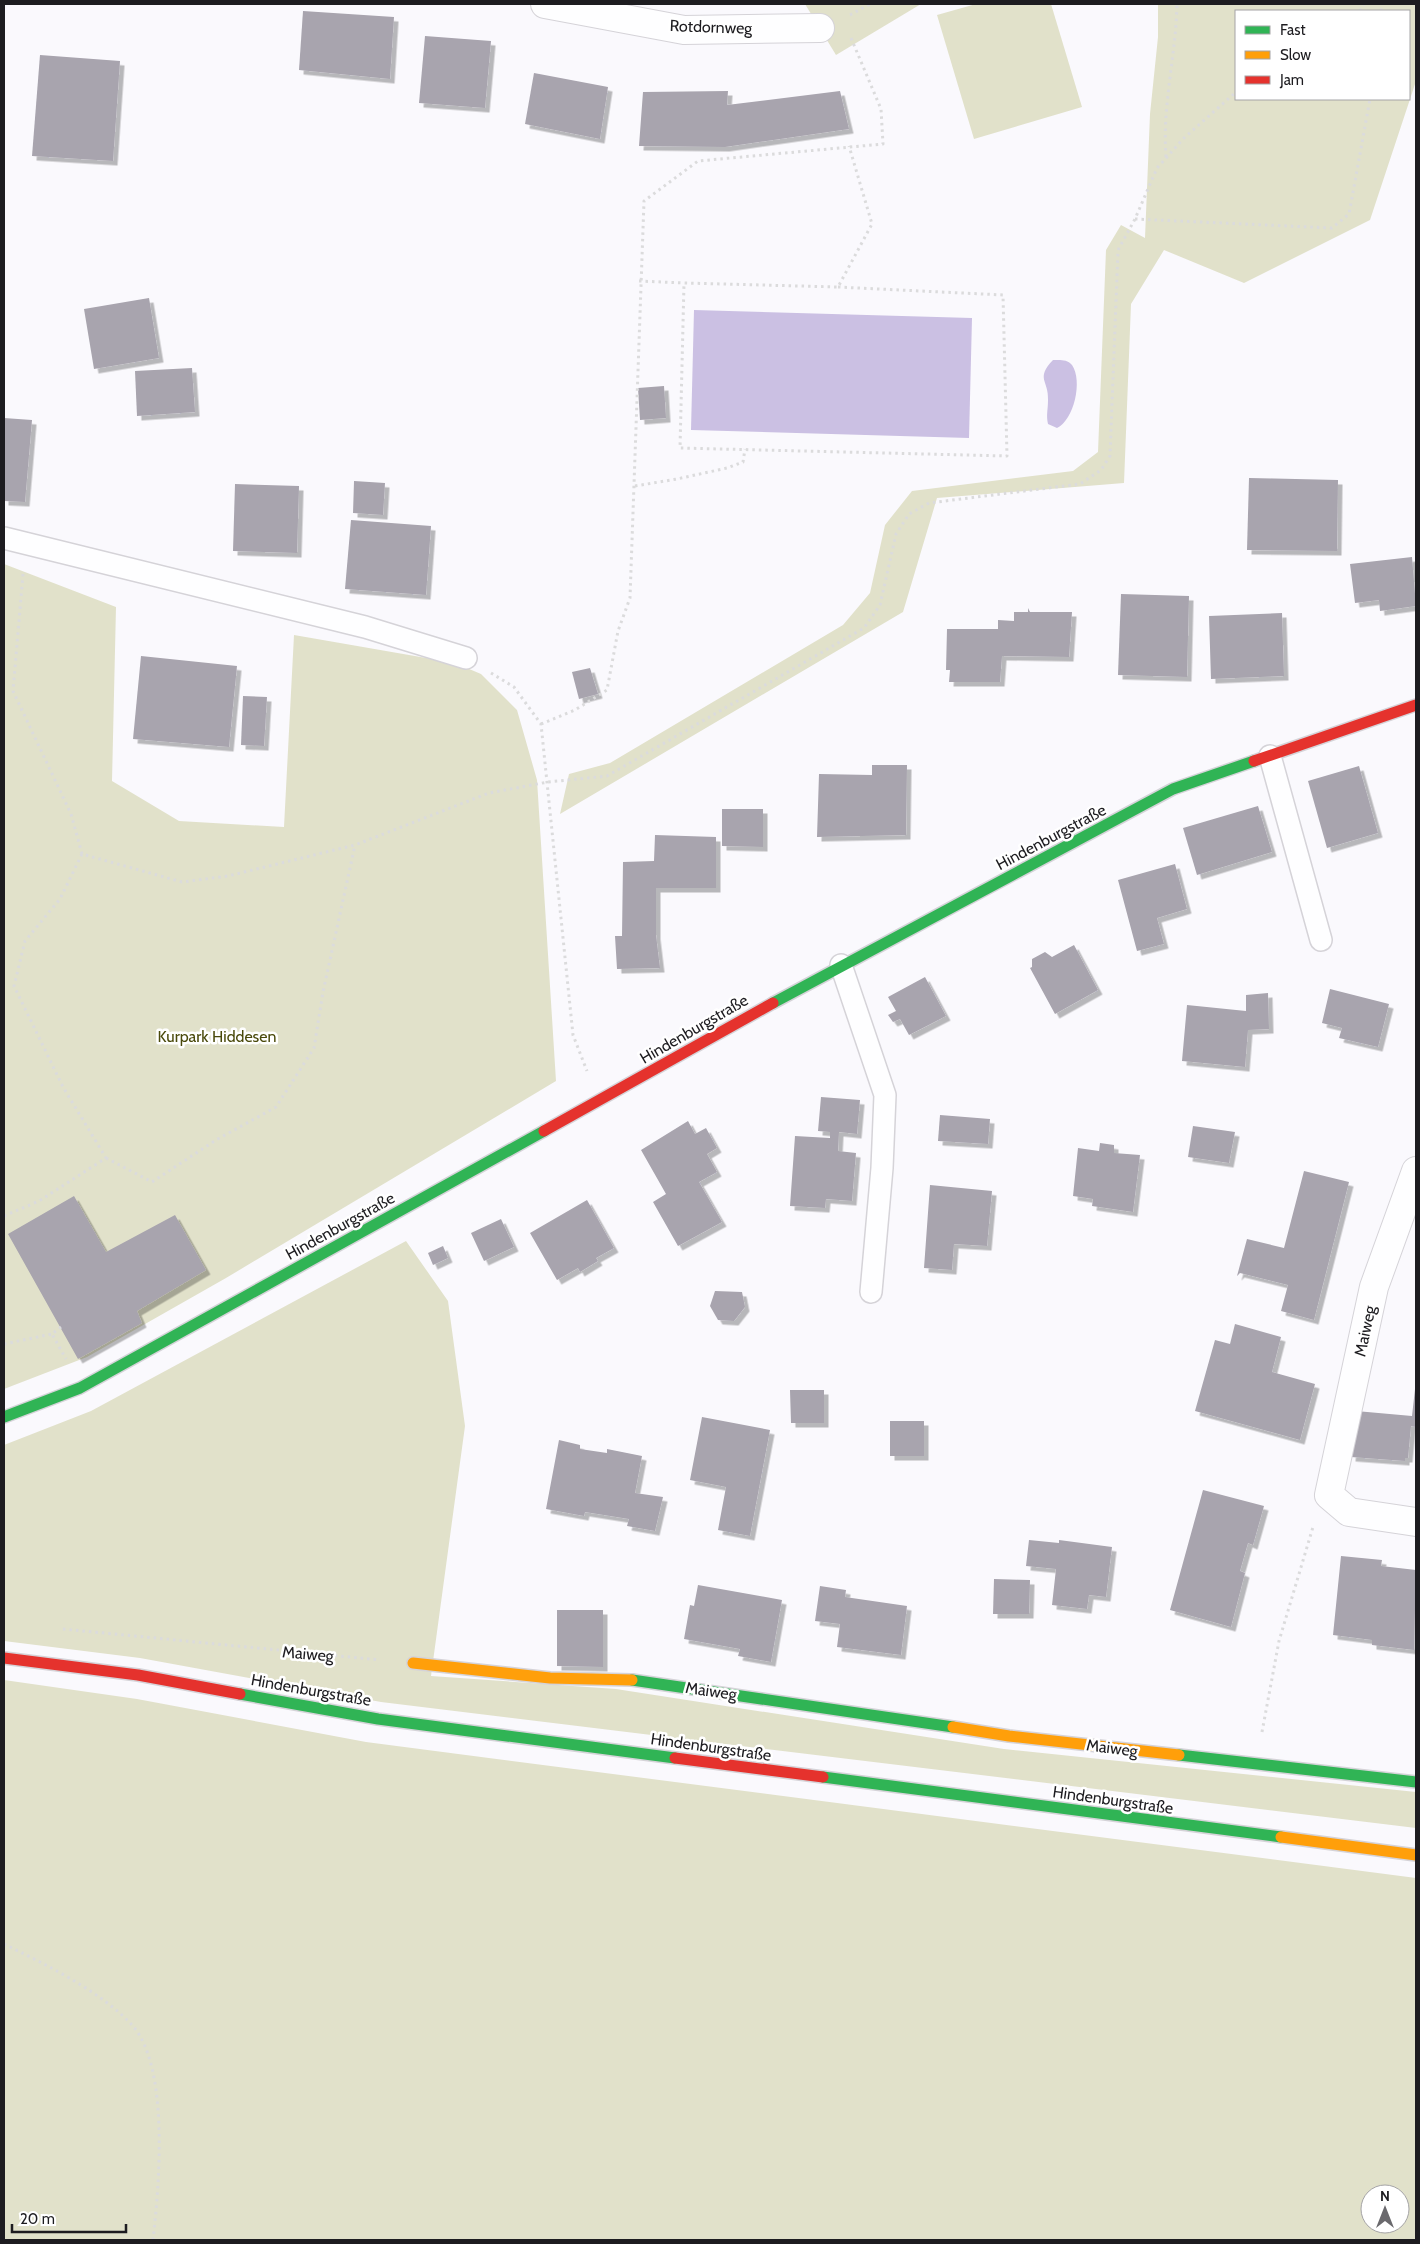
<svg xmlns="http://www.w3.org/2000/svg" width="1420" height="2244" viewBox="0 0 1420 2244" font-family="Cabin,sans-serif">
<defs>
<filter id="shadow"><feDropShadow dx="4.5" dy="4.5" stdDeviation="0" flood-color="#0004"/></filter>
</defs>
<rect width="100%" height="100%" fill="#faf9fd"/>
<g fill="#e1e1ca" fill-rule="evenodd">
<path d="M805,4H921L836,55Z"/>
<path d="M976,4H1051L1082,107L974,139L937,15Z"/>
<path d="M1158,4H1416V81L1370,220L1244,283L1164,250L1131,304L1124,483L937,498L903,612L560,814L569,774L610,763L843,625L870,593L885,525L912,491L1073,471L1098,452L1106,250L1121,225L1145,238L1150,114L1158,37ZM1409,11V99H1236V11Z"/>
<path d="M4,564L116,607L112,781L179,821L284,827L294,635L455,663L481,674L517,710L537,780L556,1081L226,1278L87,1357L4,1389Z"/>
<path d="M406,1241L448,1301L465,1426L431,1676L616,1689L1004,1749L1416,1792V1828L381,1702L140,1658L4,1641V1445L91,1411Z"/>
<path d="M4,1680L137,1699L366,1742L1416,1878V2240H4ZM1370,2194H1400V2224H1370Z"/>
</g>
<g fill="#cbc0e3">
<path d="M694,310L972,318L969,438L691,430Z"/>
<path d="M1053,360C1060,360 1067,359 1072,365C1083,381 1074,420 1057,428L1048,424C1046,415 1048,410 1048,400C1049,380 1035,379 1053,360Z"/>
</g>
<g fill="#a8a4ae" filter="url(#shadow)">
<path d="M303,11L394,17L390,79L299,70Z"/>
<path d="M425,36L491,41L485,108L419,103Z"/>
<path d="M40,55L120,61L113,161L32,156Z"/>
<path d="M534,73L608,87L600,139L525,124Z"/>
<path d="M728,91L727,105L840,91L849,129L725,147L639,146L643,92Z"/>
<path d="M149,298L159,358L94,369L84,309Z"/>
<path d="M192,368L195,412L137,416L135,371Z"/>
<path d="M664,386L666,418L640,420L638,388Z"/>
<path d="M4,418L32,420L25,502L4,501Z"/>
<path d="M1249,478L1338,480L1337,551L1247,550Z"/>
<path d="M354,481L385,483L383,515L353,513Z"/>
<path d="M235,484L299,486L297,553L233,551Z"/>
<path d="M351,520L431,526L426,595L345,589Z"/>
<path d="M1412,557L1416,606L1380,611L1379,600L1355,603L1350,564Z"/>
<path d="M1121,594L1189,596L1187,677L1118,675Z"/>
<path d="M1028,608L1030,612H1072L1069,657L1002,656L1000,682H949L950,670H946L947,629H998V620L1014,621V612H1028Z"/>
<path d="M1282,613L1284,676L1211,679L1209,616Z"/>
<path d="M141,656L237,666L229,747L133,739Z"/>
<path d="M590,668L598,694L579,699L572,672Z"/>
<path d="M243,696L267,697L264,746L241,745Z"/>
<path d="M872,765H907L906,835L817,837L819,774L872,775Z"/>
<path d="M1359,766L1378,833L1327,848L1308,781Z"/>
<path d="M1258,806L1272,852L1197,875L1183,828Z"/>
<path d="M722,809H763V847L722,846Z"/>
<path d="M655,835L716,837V888H656V935L660,968L617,969L615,936H622L623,862L654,861Z"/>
<path d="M1175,864L1187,909L1157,918L1164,944L1137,951L1118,880Z"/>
<path d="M1074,945L1098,990L1055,1014L1030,968L1032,967V959L1045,952L1052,957Z"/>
<path d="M925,977L946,1016L909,1035L900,1019L893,1022L888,1015L896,1011L888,997Z"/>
<path d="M1330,989L1389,1004L1378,1047L1339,1038L1342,1028L1322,1023Z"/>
<path d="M1268,993L1269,1029L1248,1030L1245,1067L1182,1061L1187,1005L1246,1011V995Z"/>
<path d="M821,1097L860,1100L857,1134L839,1132L838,1151L856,1153L852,1201L826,1199L825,1208L790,1206L795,1136L830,1138V1132L818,1131Z"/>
<path d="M940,1115L990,1119L988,1144L938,1141Z"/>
<path d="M688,1121L695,1134L706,1128L717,1148L707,1154L717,1172L699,1182L722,1222L678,1246L653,1202L666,1194L641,1150Z"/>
<path d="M1193,1126L1235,1132L1229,1163L1188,1157Z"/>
<path d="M1100,1143L1114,1145V1153L1140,1155L1133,1212L1092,1206L1093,1199L1073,1196L1078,1148L1099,1151Z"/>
<path d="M1304,1171L1349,1182L1314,1320L1281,1311L1288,1285L1240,1273L1237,1276L1247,1239L1284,1248Z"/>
<path d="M930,1185L992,1191L987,1246L954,1244L952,1270L924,1268Z"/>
<path d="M74,1196L106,1252L175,1215L206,1270L137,1311L142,1323L78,1359L8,1234Z"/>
<path d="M587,1200L614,1248L596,1258L598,1261L580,1272L578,1268L557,1280L530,1233Z"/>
<path d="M501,1219L514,1247L484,1261L471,1233Z"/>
<path d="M443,1246L448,1258L433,1265L428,1253Z"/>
<path d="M715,1291L742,1292L745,1307L734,1321L718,1320L710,1306Z"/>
<path d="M1235,1324L1281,1337L1272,1372L1315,1384L1300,1440L1195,1411L1215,1340L1230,1344Z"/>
<path d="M1415,1389L1416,1427L1411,1426L1408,1458H1405V1461L1351,1457L1356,1411L1412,1416Z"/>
<path d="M790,1390H824V1423H791Z"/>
<path d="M702,1417L770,1430L750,1536L718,1530L726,1487L690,1480Z"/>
<rect x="890" y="1421" width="34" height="35"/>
<path d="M559,1440L580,1445V1449L607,1453V1449L642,1456L635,1493L663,1497L655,1531L627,1526L629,1519L585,1512L584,1516L546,1509Z"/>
<path d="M1203,1490L1264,1506L1253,1545L1248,1543L1240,1571L1245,1573L1231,1627L1170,1610Z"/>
<path d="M1029,1540L1059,1543V1540L1112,1547L1106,1597L1089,1595L1087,1609L1052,1605L1056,1569L1026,1566Z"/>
<path d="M1341,1556L1382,1560L1381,1566L1416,1570L1414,1650L1372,1645V1640L1333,1635Z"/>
<path d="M994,1579L1030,1580L1029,1614H993Z"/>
<path d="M698,1585L782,1600L771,1662L738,1656L740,1649L684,1639L690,1605L694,1606Z"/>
<path d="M820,1586L846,1590L845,1597L907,1606L901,1655L837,1647L840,1624L815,1621Z"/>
<path d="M557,1610H603V1667L557,1666Z"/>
</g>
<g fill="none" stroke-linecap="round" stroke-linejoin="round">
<defs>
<g id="lane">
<path d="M4,538L365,627L466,658"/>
<path d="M1270,756L1321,940"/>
<path d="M841,965L885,1095L882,1168L871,1292"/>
</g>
<g id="street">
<path d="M545,4L684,30L820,28"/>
<path d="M1416,1171L1374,1287L1329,1495L1349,1512L1416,1522"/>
</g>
<g id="fast">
<path d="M773,1003L1173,789L1254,761"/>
<path d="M4,1417L80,1388L544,1131"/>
<path d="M632,1680L953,1727"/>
<path d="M240,1694L378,1719L675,1758"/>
<path d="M1179,1755L1416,1782"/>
<path d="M823,1777L1281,1837"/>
</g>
<g id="slow">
<path d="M413,1663L550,1678L632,1680"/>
<path d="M953,1727L1009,1736L1179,1755"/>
<path d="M1281,1837L1416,1855"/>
</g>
<g id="jam">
<path d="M1254,761L1416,705"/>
<path d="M544,1131L773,1003"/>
<path d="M4,1658L138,1675L240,1694"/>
<path d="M675,1758L823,1777"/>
</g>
</defs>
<use href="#lane" stroke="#d5d3d8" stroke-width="24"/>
<use href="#street" stroke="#d5d3d8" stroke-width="30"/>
<use href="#fast" stroke="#d5d3d8" stroke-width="14"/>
<use href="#slow" stroke="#d5d3d8" stroke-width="14"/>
<use href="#jam" stroke="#d5d3d8" stroke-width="14"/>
<g stroke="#dbdbdc" stroke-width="3" stroke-dasharray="2.5 4" stroke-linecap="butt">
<path d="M1360,11L1364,4"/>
<path d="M1381,11L1382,4"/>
<path d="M850,15L870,4"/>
<path d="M1166,157C1162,106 1176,55 1177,4"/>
<path d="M1135,219L1332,228L1349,214L1370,99"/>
<path d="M639,281L684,283"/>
<path d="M838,287L1003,295L1007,456L680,448L684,283L838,287L872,224L849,146"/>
<path d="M635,486L677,479L727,468L743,462L745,449"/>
<path d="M23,574L13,691L71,814L82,854"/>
<path d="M491,673L514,687L541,724L573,1035L587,1071"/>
<path d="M541,724L575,710L607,690L618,631L630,598L644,201L698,161L883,144L881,109L851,38"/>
<path d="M106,1158L152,1182L216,1140L276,1107L314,1048L323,992L355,845"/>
<path d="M4,1216L39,1201L106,1158L63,1087L14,986L25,941L60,899L82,854L182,882L228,876L355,845L489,793L548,782L607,776L864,628L880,605L896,534L909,514L929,503L1080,484L1101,470L1110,456L1118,250L1135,219L1157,168L1184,138L1236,92"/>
<path d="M61,1327L52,1334L66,1359"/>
<path d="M4,1344L52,1334"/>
<path d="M63,1629L380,1660"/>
<path d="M1262,1732L1279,1641L1313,1527"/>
<path d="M4,1944C43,1963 102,1992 132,2025C170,2067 159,2187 153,2240"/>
</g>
<use href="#lane" stroke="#fefeff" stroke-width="21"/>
<use href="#street" stroke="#fefeff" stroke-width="28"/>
<use href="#fast" stroke="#30b455" stroke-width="11"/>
<use href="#slow" stroke="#ff9f0a" stroke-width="11"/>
<use href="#jam" stroke="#e5322d" stroke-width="11"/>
</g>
<g text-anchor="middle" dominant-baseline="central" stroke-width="5" stroke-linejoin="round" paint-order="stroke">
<g font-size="16" fill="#1d1c20" stroke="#fff">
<text transform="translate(711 27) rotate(2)">Rotdornweg</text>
<text transform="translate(1051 837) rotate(-28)">Hindenburgstraße</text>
<text transform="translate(694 1029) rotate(-30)">Hindenburgstraße</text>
<text transform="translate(340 1226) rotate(-29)">Hindenburgstraße</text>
<text transform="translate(1365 1331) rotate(-78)">Maiweg</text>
<text transform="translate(308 1654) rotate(5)">Maiweg</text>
<text transform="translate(311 1690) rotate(10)">Hindenburgstraße</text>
<text transform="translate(711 1691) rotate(8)">Maiweg</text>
<text transform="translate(711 1747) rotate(8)">Hindenburgstraße</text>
<text transform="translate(1112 1748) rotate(7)">Maiweg</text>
<text transform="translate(1113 1800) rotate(8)">Hindenburgstraße</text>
</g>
<g font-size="16" fill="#49490a" stroke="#fff">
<text x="217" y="1036">Kurpark Hiddesen</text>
</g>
</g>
<rect width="1420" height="2244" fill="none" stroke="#1d1c20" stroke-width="10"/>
<rect x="1235" y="10" width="175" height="90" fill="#ffffff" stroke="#a5a4a6"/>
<rect x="1245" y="26" width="25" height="8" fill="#30b455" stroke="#a5a4a6"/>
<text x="1280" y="35" font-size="15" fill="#1d1c20">Fast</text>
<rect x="1245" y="51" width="25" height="8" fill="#ff9f0a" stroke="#a5a4a6"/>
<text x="1280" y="60" font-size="15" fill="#1d1c20">Slow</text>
<rect x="1245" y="76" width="25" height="8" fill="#e5322d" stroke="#a5a4a6"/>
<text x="1280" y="85" font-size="15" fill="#1d1c20">Jam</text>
<g transform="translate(1385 2209)"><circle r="24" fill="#ffffff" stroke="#a5a4a6"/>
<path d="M0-4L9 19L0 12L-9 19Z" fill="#6a696d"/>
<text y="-8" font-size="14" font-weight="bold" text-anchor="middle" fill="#1d1c20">N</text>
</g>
<path d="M12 2224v8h114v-8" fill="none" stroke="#1d1c20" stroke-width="2.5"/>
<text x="20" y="2224" font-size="15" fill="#1d1c20" stroke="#ffffff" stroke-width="4" paint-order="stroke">20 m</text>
</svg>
